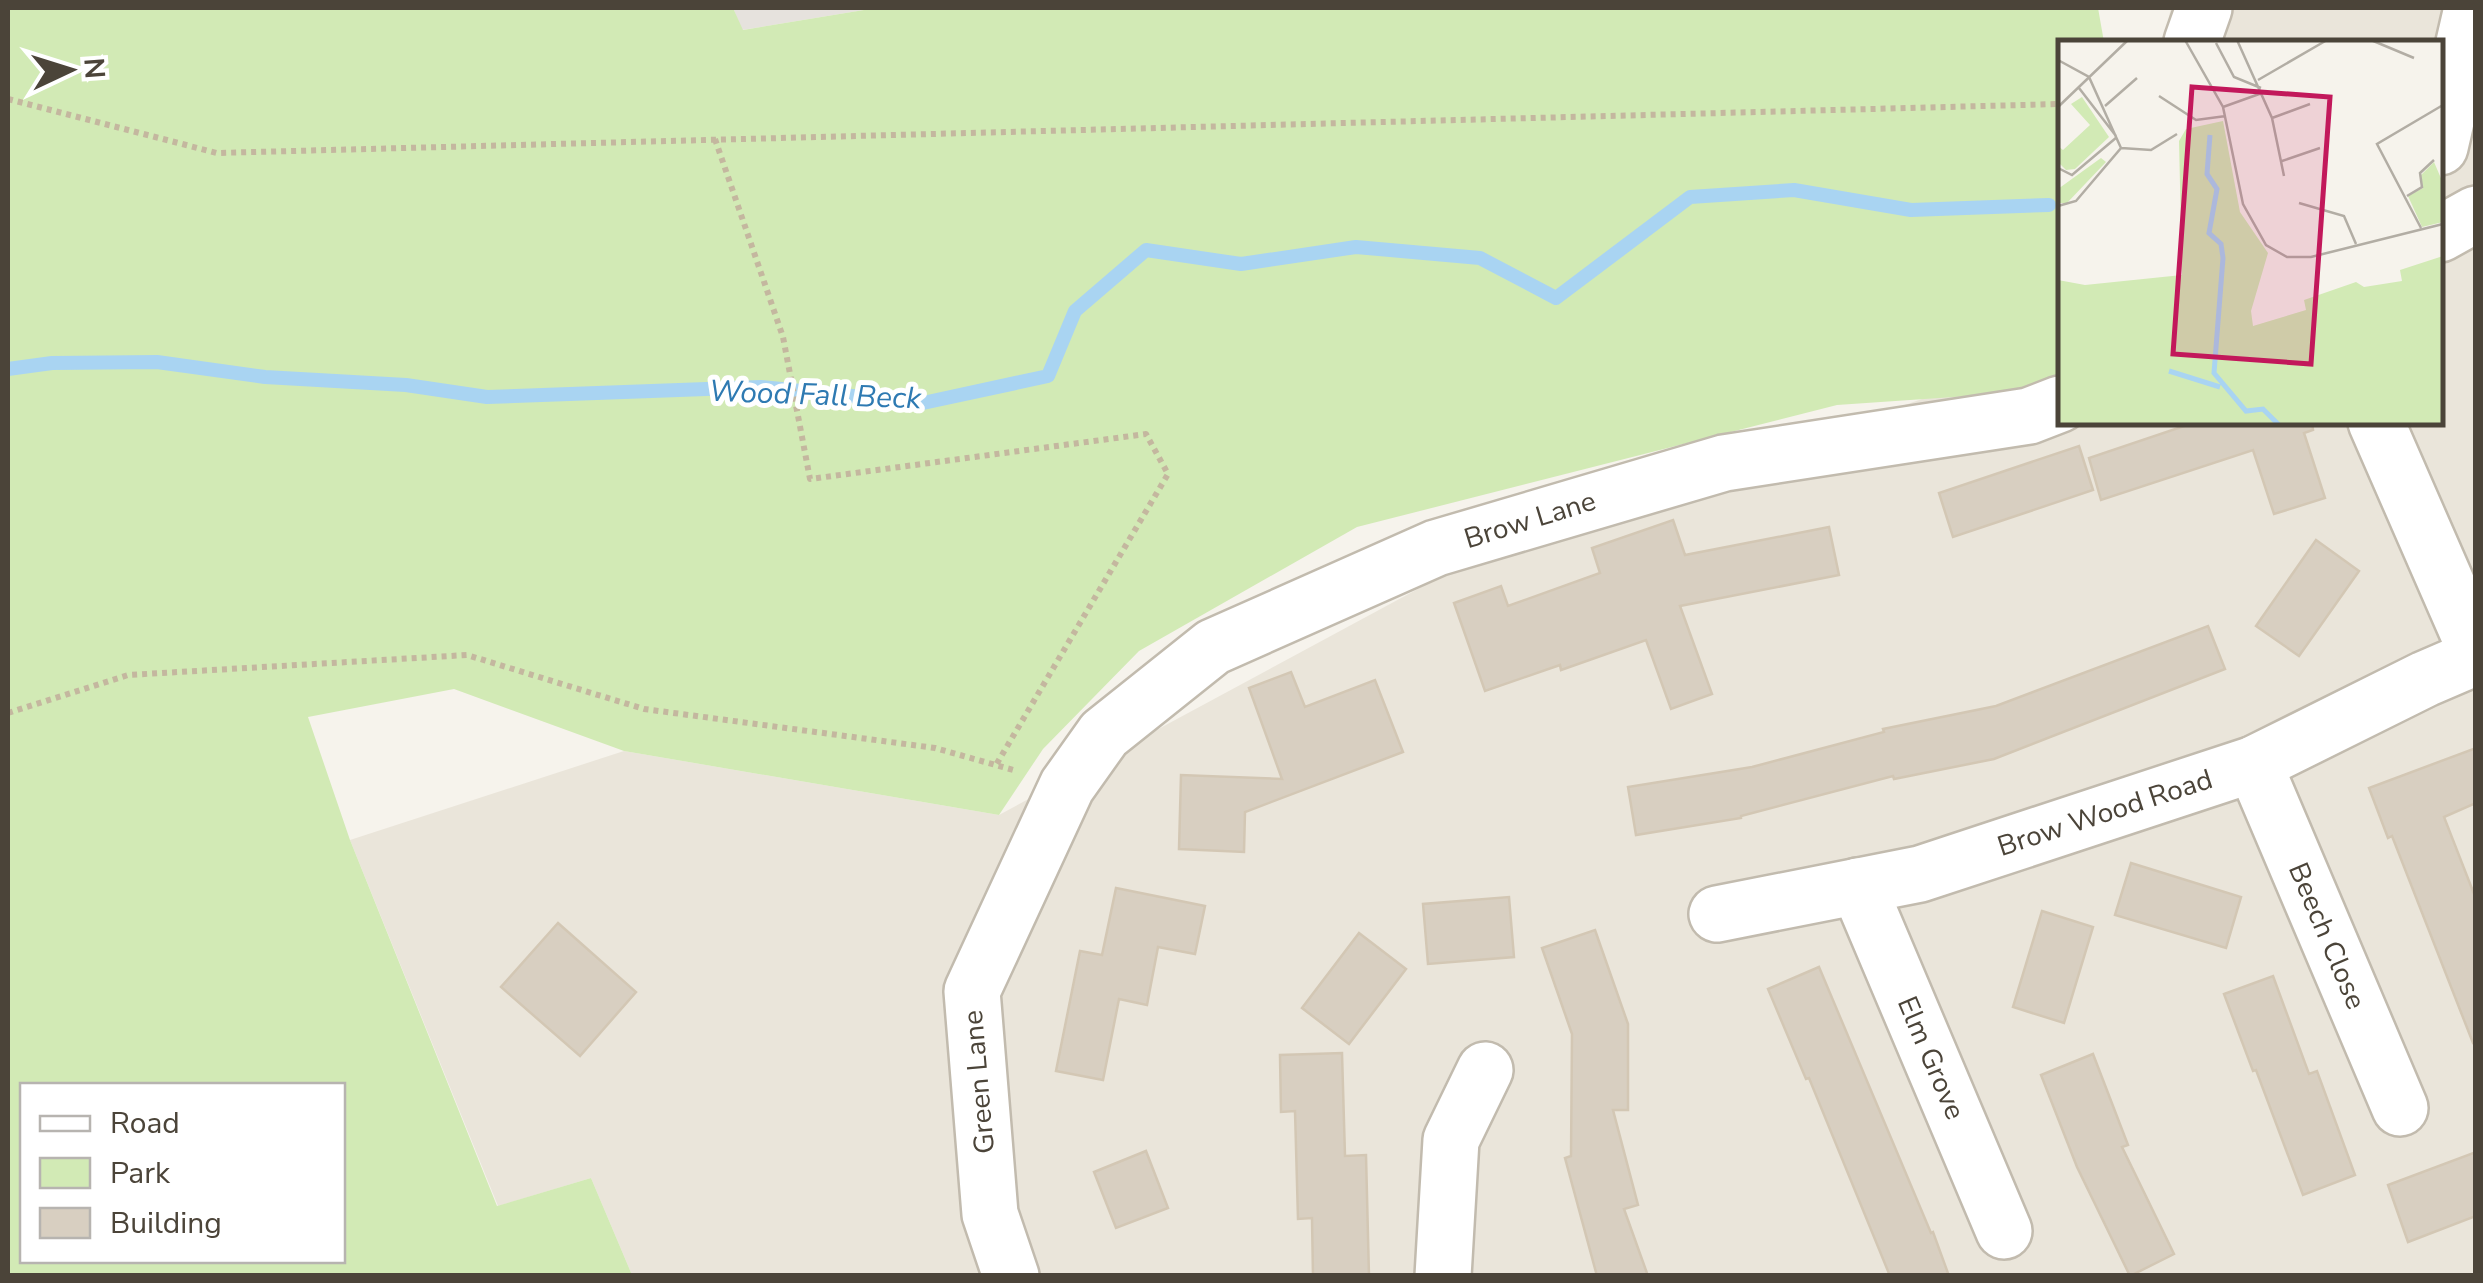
<svg xmlns="http://www.w3.org/2000/svg" width="2483" height="1283" viewBox="0 0 2483 1283" font-family="'Nunito Sans',sans-serif">
<rect width="100%" height="100%" fill="#f6f3ec"/>
<path fill="#eae5da" d="M2171,8H2475L2476,1274L632,1275L591,1178L498,1206L350,840L624,751L999,815L1479,556L2060,350V422H2440V42H2163Z"/>
<path fill="#e6e2dd" d="M733,8H876L742,30Z"/>
<path fill="#d2eab5" fill-rule="evenodd" d="M8,8H733L743,30L876,8H2098L2104,42H2060V387L2055,390L1837,405L1357,527L1139,651L1043,749L999,815L624,751L454,689L308,717L350,840L497,1206L591,1178L632,1275L8,1276ZM22,1086H342V1260H22Z"/>
<g fill="none" stroke-linecap="round" stroke-linejoin="round">
<path stroke="#a9d4f2" stroke-width="14" d="M8,369L52,363L157,362L265,377L406,385L487,397L761,387L923,403L1048,376L1075,311L1146,250L1241,264L1356,247L1480,258L1556,298L1690,197L1794,190L1911,210L2049,205"/>
</g>
<g fill="#d8cfc1" stroke="#d3c7b4" stroke-width="2.5">
<path d="M2196,422H2312L2313,430L2304,433L2325,498L2274,514L2253,450L2101,500L2089,458Z"/>
<path d="M2079,446L2093,490L1953,537L1939,493Z"/>
<path d="M1673,520L1685,555L1829,527L1839,575L1680,606L1712,694L1671,709L1646,640L1561,670L1560,665L1485,691L1454,603L1501,586L1508,606L1600,573L1592,548Z"/>
<path d="M2316,540L2359,571L2299,656L2256,626Z"/>
<path d="M2208,626L2225,669L1994,759L1894,779L1893,776L1741,816V818L1636,835L1628,787L1752,767L1884,732L1883,729L1996,706Z"/>
<path d="M1291,672L1305,707L1375,680L1403,752L1245,812L1244,852L1179,849L1181,775L1282,779L1249,688Z"/>
<path d="M2476,748V803L2444,817L2476,899V1042L2473,1043L2392,836L2388,838L2369,788Z"/>
<path d="M2131,863L2241,897L2226,948L2115,915Z"/>
<path d="M1116,888L1205,906L1195,954L1158,947L1147,1005L1119,999L1103,1080L1056,1071L1080,951L1102,955Z"/>
<path d="M1509,897L1514,957L1428,964L1423,904Z"/>
<path d="M2042,911L2093,927L2064,1023L2013,1007Z"/>
<path d="M558,923L636,992L580,1056L501,987Z"/>
<path d="M1595,930L1628,1024V1110H1613L1638,1205L1624,1209L1648,1276H1597L1565,1158L1571,1156L1572,1034L1542,948Z"/>
<path d="M1359,933L1406,969L1349,1044L1302,1008Z"/>
<path d="M1819,967L1931,1233L1933,1232L1949,1276H1890L1809,1078L1806,1079L1768,989Z"/>
<path d="M2273,976L2309,1074L2317,1071L2355,1175L2303,1195L2256,1070L2253,1071L2224,994Z"/>
<path d="M1342,1053L1345,1156L1366,1155L1369,1276H1313L1312,1218L1298,1219L1295,1111L1281,1112L1280,1055Z"/>
<path d="M2093,1054L2128,1145L2122,1147L2174,1254L2130,1276L2077,1167L2041,1075Z"/>
<path d="M1146,1151L1168,1208L1116,1228L1094,1172Z"/>
<path d="M2476,1152V1216L2408,1242L2388,1185Z"/>
</g>
<g fill="none" stroke-linecap="round" stroke-linejoin="round">
<defs>
<g id="minor">
<path d="M2192,42L2204,8"/>
<path d="M2440,147L2472,8"/>
<path d="M2440,234L2476,214"/>
<path d="M2376,422L2476,651"/>
<path d="M2254,764L2400,1108"/>
<path d="M1858,886L2004,1231"/>
<path d="M1717,914L1920,874L2254,764L2425,679L2476,657"/>
<path d="M1011,1276L990,1214L972,991L1067,786L1104,734L1213,647L1436,548L1724,463L2029,416L2060,404"/>
<path d="M1443,1276L1451,1140L1485,1070"/>
</g>
</defs>
<use href="#minor" stroke="#c2bbae" stroke-width="60"/>
<g stroke="#c4b79f" stroke-width="6" stroke-dasharray="5 5" stroke-linecap="butt">
<path d="M8,99L217,153L2059,104L2060,107"/>
<path d="M715,139L783,337L810,479L1146,434L1168,474L996,765"/>
<path d="M8,713L128,675L467,655L644,709L935,748L1017,771"/>
</g>
<use href="#minor" stroke="#fff" stroke-width="55"/>
</g>
<g text-anchor="middle" dominant-baseline="central" stroke-width="10" stroke-linejoin="round" paint-order="stroke">
<g font-size="28" fill="#4b4439" stroke="#fff">
<text transform="translate(1530 520) rotate(-17)">Brow Lane</text>
<text transform="translate(2105 813) rotate(-18)">Brow Wood Road</text>
<text transform="translate(2327 936) rotate(67)">Beech Close</text>
<text transform="translate(1931 1058) rotate(67)">Elm Grove</text>
<text transform="translate(979 1082) rotate(-95)">Green Lane</text>
</g>
<g font-size="30" font-style="italic" fill="#2e7ab2" stroke="#fff">
<text transform="translate(815 395) rotate(2)">Wood Fall Beck</text>
</g>
</g>
<g transform="translate(2058 40)">
<rect width="385" height="385" fill="#f6f3ec"/>
<path d="M24,57L51,97L17,129L8,130L0,122V106L5,110L32,85L13,64ZM165,81L182,172L210,213L193,271L195,286L248,270L246,260L298,242L306,247L344,241L342,230L385,216V385H0V240L27,245L124,235L121,101L128,89ZM43,118L48,122L9,163H0V149ZM376,122L385,143V182L364,187L350,156L365,148L363,135Z" fill="#d2eab5"/>
<path fill="none" stroke="#a9d4f2" stroke-width="5" d="M152,95L149,134L159,149L151,193L163,204L165,218L156,333L188,371L205,369L221,385M111,331L162,347"/>
<path fill="none" stroke="#b2ada4" stroke-width="2.5" d="M127,0L165,67L185,164L208,205L229,217H253L385,184M179,0L214,78L226,136M313,0L356,18M158,3L176,37L203,48M0,20L31,37L63,108L18,161L0,166M200,40L269,0M21,48L58,96M101,56L138,80L168,76M47,66L79,38M0,67L70,0M165,67L204,53M214,78L252,64M63,108L93,110L119,94M224,121L262,108M0,128L14,135L59,97M349,156L364,147L362,133L376,120M241,163L286,176L298,204M363,188L319,104L385,65"/>
<path fill="#c2185b" fill-opacity="0.15" stroke="#c2185b" stroke-width="5" d="M134,47L272,57L253,324L115,314Z"/>
<rect width="385" height="385" fill="none" stroke="#4b4439" stroke-width="5"/>
</g>
<rect width="2483" height="1283" fill="none" stroke="#4b4439" stroke-width="20"/>
<rect x="20" y="1083" width="325" height="180" fill="#ffffff" stroke="#b7b4b0" stroke-width="2.5"/>
<rect x="40" y="1116" width="50" height="15" fill="#ffffff" stroke="#b7b4b0" stroke-width="2.5"/>
<text x="110" y="1133" font-size="30" fill="#4b4439">Road</text>
<rect x="40" y="1158" width="50" height="30" fill="#d2eab5" stroke="#b7b4b0" stroke-width="2.5"/>
<text x="110" y="1183" font-size="30" fill="#4b4439">Park</text>
<rect x="40" y="1208" width="50" height="30" fill="#d8cfc1" stroke="#b7b4b0" stroke-width="2.5"/>
<text x="110" y="1233" font-size="30" fill="#4b4439">Building</text>
<g transform="translate(70 70) rotate(86)" stroke="#ffffff" stroke-width="8" paint-order="stroke">
<path d="M0-8L18 38L0 25L-18 38Z" fill="#4b4439"/>
<text y="-15" font-size="28" font-weight="bold" text-anchor="middle" fill="#4b4439">N</text>
</g>
</svg>
